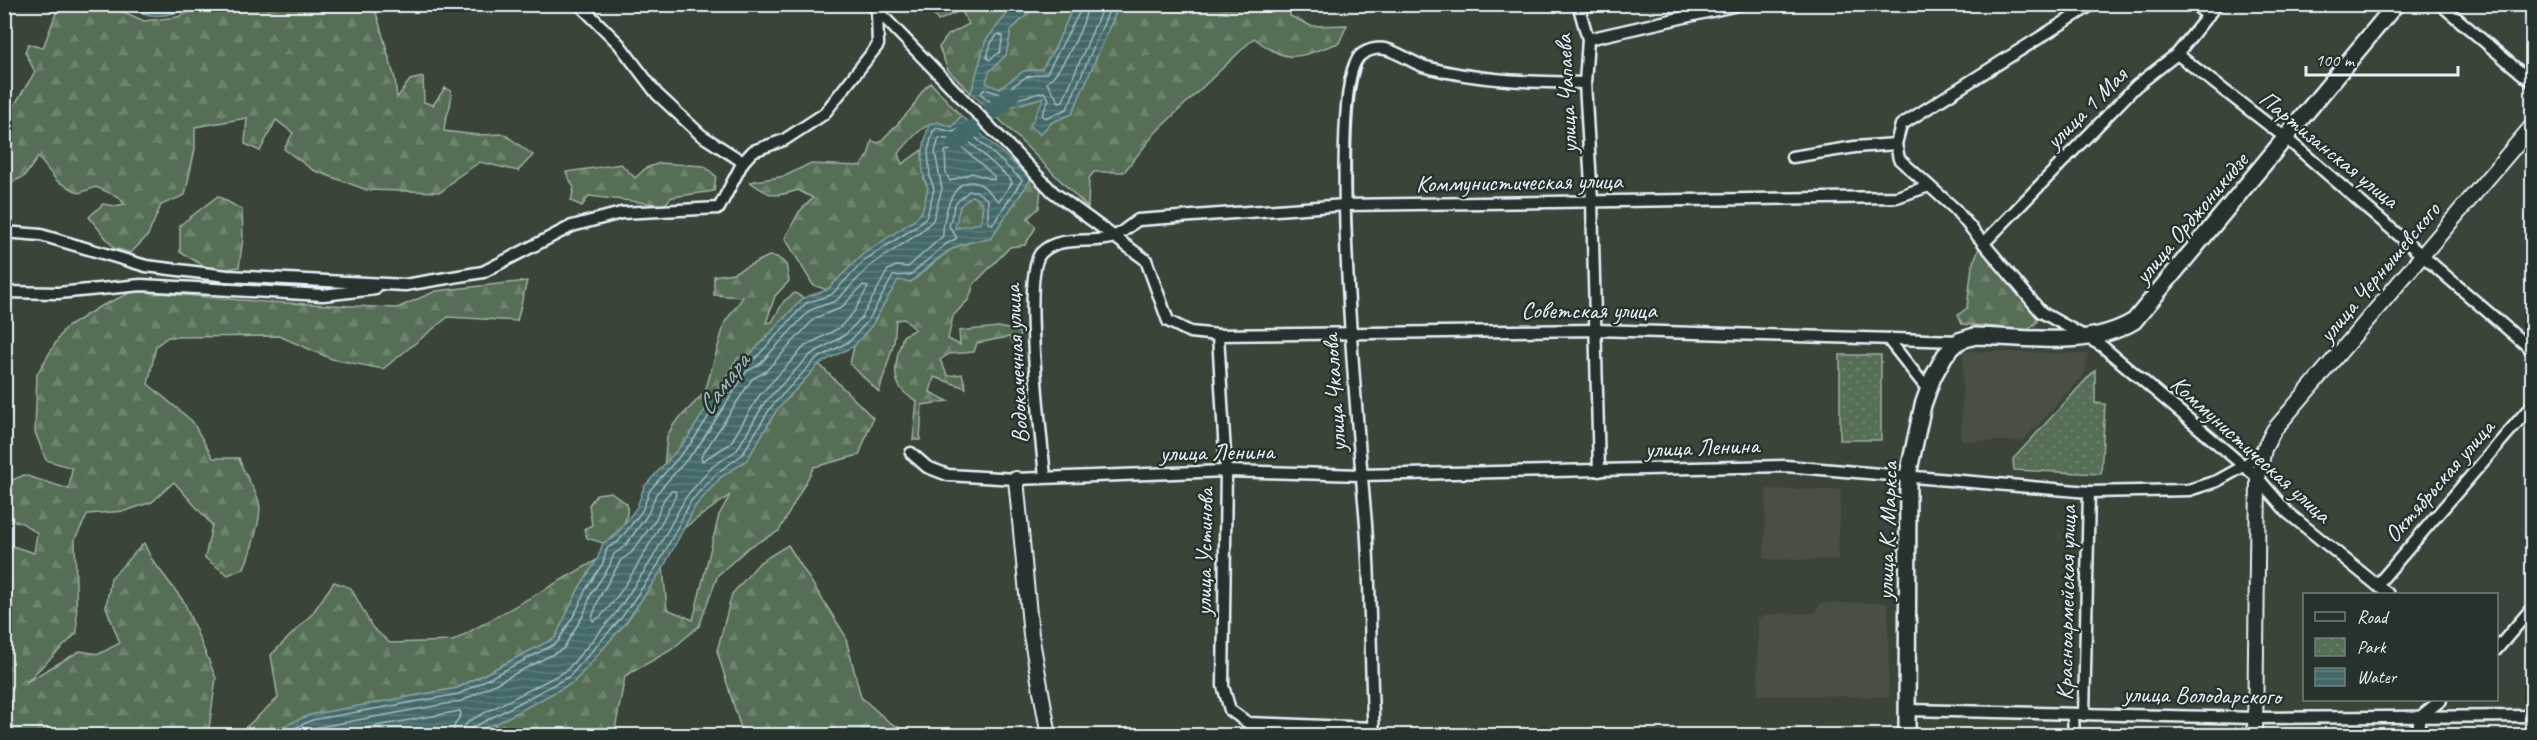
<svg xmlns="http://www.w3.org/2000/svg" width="2537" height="740" viewBox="0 0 2537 740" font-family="Caveat,sans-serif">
<defs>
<pattern id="forest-firs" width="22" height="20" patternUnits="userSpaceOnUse" patternTransform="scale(1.5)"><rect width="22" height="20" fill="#566e54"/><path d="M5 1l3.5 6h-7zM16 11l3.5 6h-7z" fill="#6e836d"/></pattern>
<pattern id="park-dots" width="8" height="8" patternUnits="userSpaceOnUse" patternTransform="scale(1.5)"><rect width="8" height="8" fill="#566e54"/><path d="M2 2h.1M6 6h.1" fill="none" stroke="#6e836d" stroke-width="1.8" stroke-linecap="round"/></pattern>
<pattern id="water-rules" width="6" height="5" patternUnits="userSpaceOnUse" patternTransform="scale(1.5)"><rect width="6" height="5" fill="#436868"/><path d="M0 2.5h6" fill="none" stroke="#5e7e7e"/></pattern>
</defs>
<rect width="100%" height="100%" fill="#3b4439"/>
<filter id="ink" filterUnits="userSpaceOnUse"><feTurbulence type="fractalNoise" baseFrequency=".0167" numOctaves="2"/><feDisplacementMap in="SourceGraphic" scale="12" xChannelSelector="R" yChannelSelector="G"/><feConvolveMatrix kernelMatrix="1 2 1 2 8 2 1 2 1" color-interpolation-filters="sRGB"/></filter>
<g filter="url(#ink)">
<g fill="#4a5042">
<path d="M1963,351L2088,354L2085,374L2023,441H1961Z"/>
<path d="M1766,489L1841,490L1838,560L1764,559Z"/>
<path d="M1820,603H1888L1889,697L1758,695V618L1770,614L1815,613Z"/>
</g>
<g fill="url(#forest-firs)" stroke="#9fb0a6" stroke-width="1.5">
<path d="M378,4L376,12L395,79L397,98L410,80L423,77L424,102L433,105L445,88L451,91C453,110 444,115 444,131L477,135L504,134L533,155L518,171L480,162L456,178L441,192L367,190L313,170L284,149L293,133L276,120L260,151L245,144L247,118L195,127V149L185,195L161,205L148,235L131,253L114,248L89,217L103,204L115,206L124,204L119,197L96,187L79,193L57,181L38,157L25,176L5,186V140H9L12,109L35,72L25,52L28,44L43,48L59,5H108L144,21L178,17L204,5Z"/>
<path d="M927,5H971L978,12L986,5H1015L986,40L971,93L948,70L939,47L948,35L969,24L961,10L938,21Z"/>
<path d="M1037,5H1074L1055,48L1042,69L1024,71L999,89L985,83L988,72L1006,55L1011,30Z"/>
<path d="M1119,5H1289L1290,16L1311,26L1347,25L1339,43C1299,56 1290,67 1254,38L1156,132L1124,172H1094L1089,178L1088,208L992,112L1044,97L1040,134L1052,122L1072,114Z"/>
<path d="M931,83L961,116L952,127C923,117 917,134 898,154L902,164L922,150L924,179L928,188L922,212L913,221L862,255L827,290L813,285L785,238L799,212L813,198L798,190C774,198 771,197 750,182L785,176L809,164L861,166L868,156L872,141L879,143C890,132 901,121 911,109C919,99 920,90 931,83Z"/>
<path d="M660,163L704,166L716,176L714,191L672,197L664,205L589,196L582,206L571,201L574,188L566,172L621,164L635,178L646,168Z"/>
<path d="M1031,179L1041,187L1039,208L1028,218L1036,227L1025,245L1010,247L974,284L969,299L953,316L948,339L960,345L959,331L999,327L1020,332V347L1017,349L1009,337L977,343L974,352L949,354L940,360L948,376L962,374L966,388L934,377L930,392L948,401L922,405L920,440H913L917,401C887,387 895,363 903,336L915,329L904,319L896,320L894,342L879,392L850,364L854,346L872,325L898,279L911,282C941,258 950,242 990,239Z"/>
<path d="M972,195L983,203L981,224L954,228L960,206Z"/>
<path d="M218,196L242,210L243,238L239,267L213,271L180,252V225Z"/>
<path d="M1979,248L2037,314V322L2028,330L1962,324L1958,315L1967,308L1972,266Z"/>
<path d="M769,256L777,257L786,264L789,281L775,296L766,323L772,322L784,301L795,293L803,298L749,356L738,358L687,439L664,467L667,436L674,424L705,392L725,322L743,297L714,295V276L733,273Z"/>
<path d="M527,281L517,321L448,317L383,369L332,359L279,336L168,337L156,346L148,384L192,421L213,458H239C243,474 255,487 259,502C263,516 250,554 244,568L228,575L205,558L212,525L174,482L152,502L125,511L88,514L75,539L77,633L26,682L80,651L99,654L120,643L106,607L111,578L144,543L151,558L184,602L216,678L208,735H5V556L9,545L34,553L37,533L22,523L5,518V483L24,475L69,489L72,468L46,460L35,432L37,374L64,329L99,307L134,291L265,302L397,308L436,291Z"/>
<path d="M819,364L873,418L859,455L814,467L779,531L749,547L718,575L699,626L671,650L625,676L614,735L487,736L497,723L574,682L627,621L663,568L667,609L693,620L719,515L730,495L684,528L696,505L721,477L747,460L776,411Z"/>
<path d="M611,492L627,504C629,522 619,536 603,543L587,538L584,529L592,525L589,505L597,494Z"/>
<path d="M788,545L845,635L861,697L889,722L912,735H743L717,651L732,594L760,562Z"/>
<path d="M597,560L579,588L555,638L457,688L310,715L263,735L219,736L244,729L278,698L271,655L312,614L334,582L351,588L372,627L390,643L453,641Z"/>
</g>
<g fill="url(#park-dots)" stroke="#9fb0a6" stroke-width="1.5">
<rect x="1840" y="355" width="41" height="85"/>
<path d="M2095,370V403L2105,404L2101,474L2014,470L2013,459Z"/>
</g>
<g fill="url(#water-rules)" stroke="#859fa2" stroke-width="1.5" fill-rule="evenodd">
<path d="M1015,4L1037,5L1011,30L1006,55L989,72L986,83L999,89L1024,71L1042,69L1055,48L1074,5H1119L1072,114L1052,122L1040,134L1030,126L1044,97L992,112L971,93L986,40Z"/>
<path d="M119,5H195C162,20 151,18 119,5Z"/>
<path d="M961,116L1031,179L990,239C950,242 940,257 911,282L898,280L872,325L854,346L819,364L776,411L747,460L721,477L696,505L663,568L627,621L574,682L497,723L467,735H263L310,715L458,688L555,638L579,588L597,560L603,543L614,538L637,507L644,487L687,439L738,358L749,356L803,298L827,290L862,255L913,221L922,212L928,188C918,167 923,146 929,124L938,122L952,127ZM972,196L983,203L981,223L955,228L960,206Z"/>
</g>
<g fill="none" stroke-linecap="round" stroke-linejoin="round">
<g stroke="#a6babe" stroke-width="1.5">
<path d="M1080,4L1079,13L1047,73L1026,77L1001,94L984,89L981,94L994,105L1044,92L1049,99L1042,115L1045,118L1067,109L1112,4"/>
<path d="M1087,4C1087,25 1062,69 1047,83L1059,102L1063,101L1104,4"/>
<path d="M998,34L1003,36L1000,52L989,60L987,57L991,43Z"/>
<path d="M963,148L994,176V180L972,173L950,181L946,173L945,151Z"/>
<path d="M863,285L868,287L854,312L839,328L805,346L759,396L730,444L702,461L701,457L752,379L765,372L815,318L841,308Z"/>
<path d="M671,491H675L676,495C665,517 613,616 593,621L592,618L599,598L621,560L631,553L655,521L664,499Z"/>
<path d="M278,736L312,720L459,694L557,643L577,610L585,591L603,563L607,548L618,542L642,511L650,490L692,442L742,365L753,361L806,303L831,295L866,259L917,226L927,216L934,189L930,177L928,151L933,131L937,128L953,132L964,127L1022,180L993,224L988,223V200L976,191H969L955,204L949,226L957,238L946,244L910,275L893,276L868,321L850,341L815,360L771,407L742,455L717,473L691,501L658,565L622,617L570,676L472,728L469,736"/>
<path d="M296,736L314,728L462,701L563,649L584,614L591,594L609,567L614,554L625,546L648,514L656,494L698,447L747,371L759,365L810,310L836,301L871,265L921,232L933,220L942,189L935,152L939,138L953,140L964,137L1011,180L1012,183L999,201C992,197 987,186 977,183C951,175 942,221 943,236L908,267L896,266L888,270L862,317L845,335L810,355L765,402L737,450L712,467L686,497L651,561L616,613L566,671L469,721L463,728L462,736"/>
<path d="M321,736L460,711L461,715L455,724L452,736"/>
</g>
<path stroke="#436868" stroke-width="18" d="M956,143L1010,96"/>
<defs>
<g id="minor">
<path d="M579,4L619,44L657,94L701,135L743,162"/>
<path d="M871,4L1053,192L1146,260L1168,321L1190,332L1218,335L1596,330L1959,341"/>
<path d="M1578,4L1588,39L1585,83L1592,202L1599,471"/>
<path d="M2093,4L1901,125L1896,144L1899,159L1955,209L2041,312L2102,346L2258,478L2288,513L2388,594"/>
<path d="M2194,4L2208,16"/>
<path d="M2440,4L2532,82"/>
<path d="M1588,39L1742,4"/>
<path d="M2177,54L2287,139L2532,350"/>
<path d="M1792,157L1855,147L1896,144"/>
<path d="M4,232L41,235L146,266L227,276L405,285L483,272L572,226L621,213L719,208L743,162L753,151L784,140L824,114L878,45L877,11"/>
<path d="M1984,243L2136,86L2177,54L2217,4"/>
<path d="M4,292L58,293L141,285L323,295L375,289"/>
<path d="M1218,335L1226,471L1223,686L1230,710L1248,723L1373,728"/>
<path d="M1888,339L1928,390"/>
<path d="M911,453L927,467L948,475L1016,479L1226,471L1360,475L1786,466L2089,492L2189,490L2217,481L2244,466L2264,449"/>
<path d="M1045,477C1042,442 1021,274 1041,253C1058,235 1088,244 1111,238C1120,235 1130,225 1138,220L1345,205L1897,197L1929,186"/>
<path d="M2377,585L2532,405"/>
<path d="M2496,650L2532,608"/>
<path d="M1907,710L2255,718L2532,716"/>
<path d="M2073,715L2074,736"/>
<path d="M2084,715L2089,492"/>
<path d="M1374,736C1370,665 1371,594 1366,524C1361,464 1323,78 1362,54C1387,38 1404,61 1426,67C1478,81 1531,82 1585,83"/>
<path d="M2417,736L2420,717L2441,700"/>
</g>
<g id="tertiary">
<path d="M1016,479L1031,635L1049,736"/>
<path d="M2255,736L2258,478L2264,449L2274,430L2532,126"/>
</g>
<path id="secondary" d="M1907,736L1908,475L1923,405L1933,377L1945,355L1959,341L1975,336C2027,337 2088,349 2134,321L2396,4"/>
</defs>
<use href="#minor" stroke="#e8f1f8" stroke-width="15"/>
<use href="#tertiary" stroke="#e8f1f8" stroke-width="18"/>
<use href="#secondary" stroke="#e8f1f8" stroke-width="20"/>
<use href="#minor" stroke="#26332d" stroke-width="10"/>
<use href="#tertiary" stroke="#26332d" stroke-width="14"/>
<use href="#secondary" stroke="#26332d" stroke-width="15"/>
</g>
</g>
<g text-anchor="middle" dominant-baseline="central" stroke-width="5" stroke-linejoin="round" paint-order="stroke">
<g font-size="24" fill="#e8f1f8" stroke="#26332d">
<text transform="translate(1566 94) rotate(-93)">улица Чапаева</text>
<text transform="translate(2086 108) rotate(-45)">улица 1 Мая</text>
<text transform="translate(2329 149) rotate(39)">Партизанская улица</text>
<text transform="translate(1519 182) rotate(-1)">Коммунистическая улица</text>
<text transform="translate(2191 218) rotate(-50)">улица Орджоникидзе</text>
<text transform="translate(2379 272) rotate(-50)">улица Чернышевского</text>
<text x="1589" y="310">Советская улица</text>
<text transform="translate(1016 364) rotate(-93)">Водокачечная улица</text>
<text transform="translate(1334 393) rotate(-94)">улица Чкалова</text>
<text transform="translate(1702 447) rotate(-2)">улица Ленина</text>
<text transform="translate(2251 449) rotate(42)">Коммунистическая улица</text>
<text transform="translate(1217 452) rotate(-1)">улица Ленина</text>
<text transform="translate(2439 481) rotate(-49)">Октябрьская улица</text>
<text transform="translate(1887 531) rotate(-88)">улица К. Маркса</text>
<text transform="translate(1204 552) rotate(-89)">улица Устинова</text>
<text transform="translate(2066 603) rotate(-89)">Красноармейская улица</text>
<text transform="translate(2202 695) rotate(1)">улица Володарского</text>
</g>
<g font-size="26" font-style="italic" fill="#a6babe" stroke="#26332d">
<text transform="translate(723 384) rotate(-53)">Самара</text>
</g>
</g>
<rect width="2537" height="740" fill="none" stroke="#26332d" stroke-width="24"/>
<rect x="12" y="12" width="2513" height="716" fill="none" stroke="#e8f1f8" stroke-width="2" filter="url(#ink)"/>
<rect x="2303" y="593" width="195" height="108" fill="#26332d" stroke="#747f7e" stroke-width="1.5"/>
<rect x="2315" y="612" width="30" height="9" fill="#26332d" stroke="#747f7e" stroke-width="1.5"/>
<text x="2357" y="623" font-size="18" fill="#e8f1f8">Road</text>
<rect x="2315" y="638" width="30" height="18" fill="url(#park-dots)" stroke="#747f7e" stroke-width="1.5"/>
<text x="2357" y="653" font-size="18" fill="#e8f1f8">Park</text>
<rect x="2315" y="668" width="30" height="18" fill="url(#water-rules)" stroke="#747f7e" stroke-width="1.5"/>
<text x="2357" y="683" font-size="18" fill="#e8f1f8">Water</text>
<path d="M2306 66v9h152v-9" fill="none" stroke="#e8f1f8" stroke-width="3"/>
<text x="2315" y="66" font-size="18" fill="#e8f1f8" stroke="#26332d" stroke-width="4.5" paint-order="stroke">100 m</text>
</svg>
